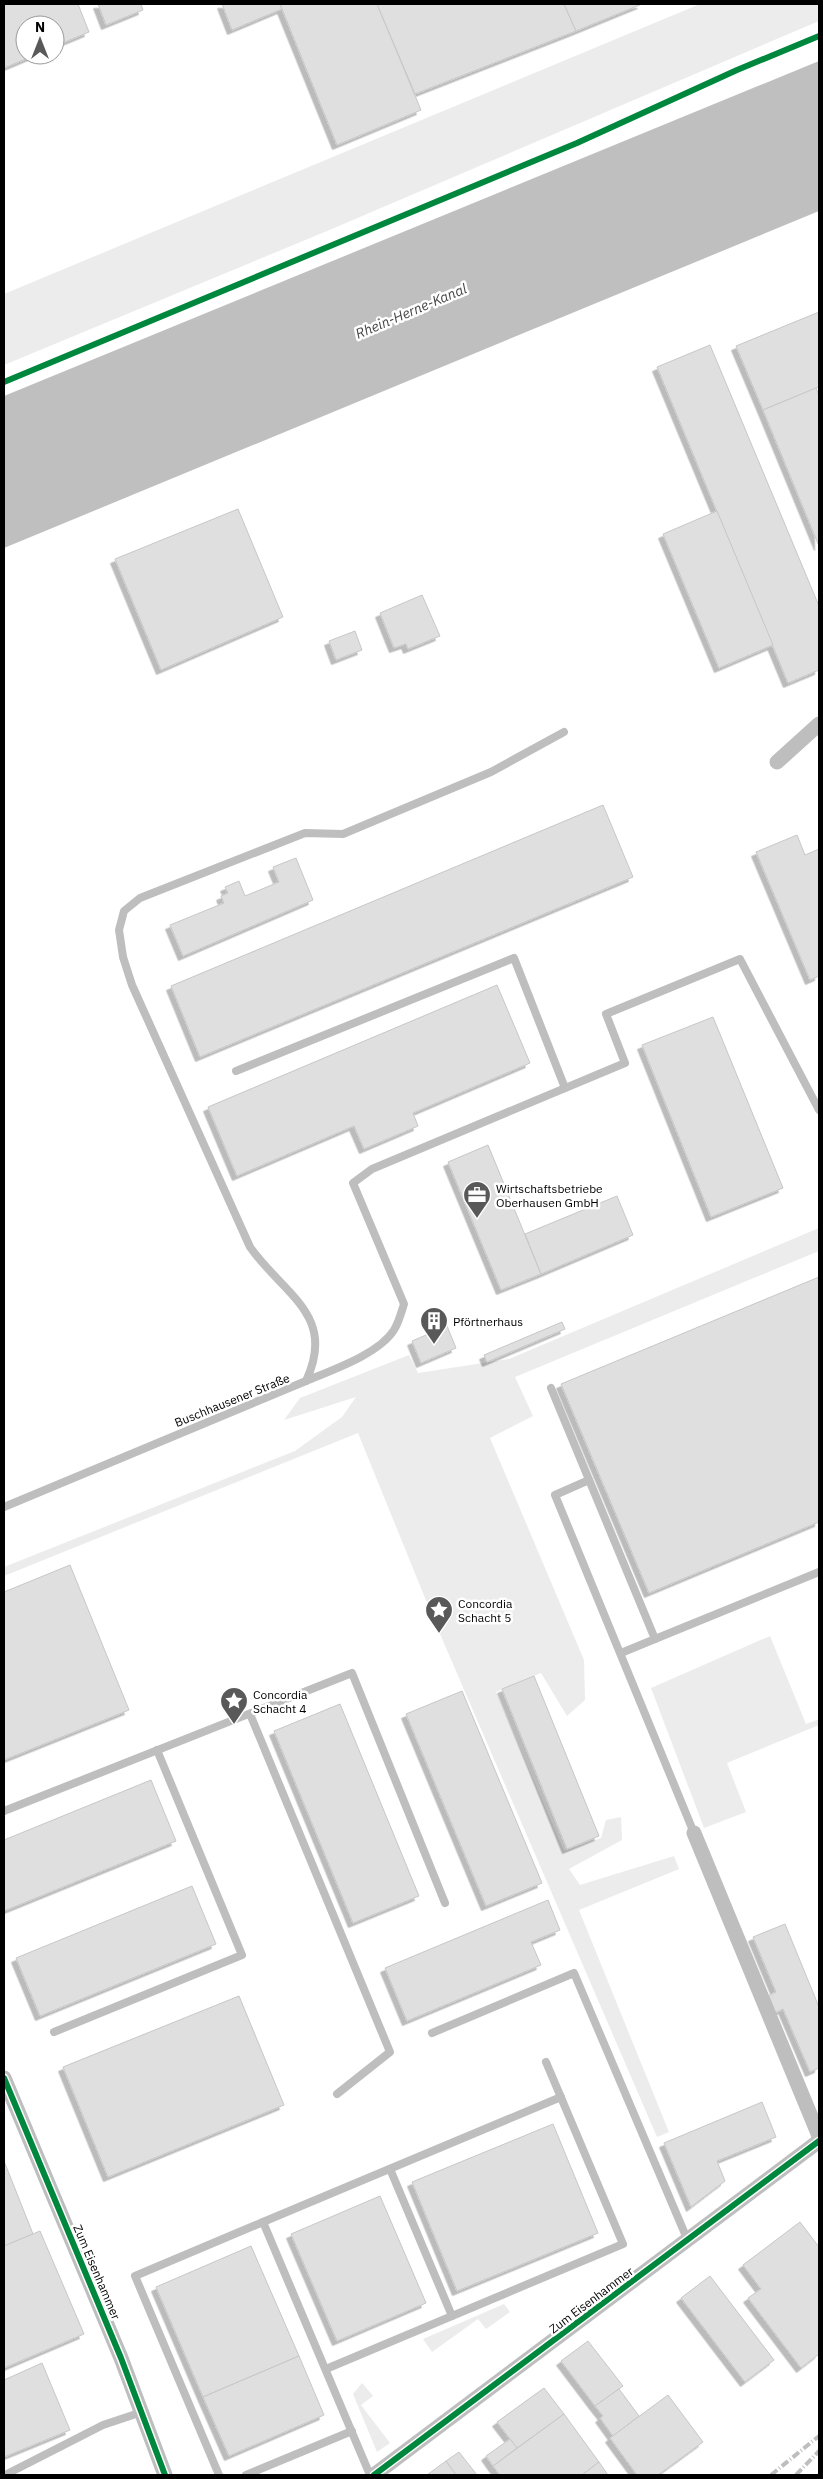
<svg xmlns="http://www.w3.org/2000/svg" width="823" height="2479" viewBox="0 0 823 2479" font-family="'IBM Plex Sans',sans-serif">
<defs>
<filter id="shadow"><feDropShadow dx="-4.5" dy="4.5" stdDeviation="0" flood-color="#0004"/></filter>
</defs>
<rect width="100%" height="100%" fill="#fff"/>
<g fill="#ececec">
<path d="M700,4H819V21L327,231L4,365V294Z"/>
<path d="M819,1228V1251L515,1377L533,1416L490,1438L584,1660L585,1700L567,1716L541,1673L496,1692L564,1851L601,1838L606,1820L621,1817L622,1840L569,1869L580,1885L674,1856L679,1869L579,1910L669,2132L657,2137L434,1620L358,1433L4,1576V1567L295,1451L342,1417L356,1397L284,1420L300,1398L409,1355L418,1373L509,1359Z"/>
<path d="M770,1636L806,1724L819,1719V1725L727,1763L746,1812L704,1828L651,1688Z"/>
<path d="M504,2304L510,2312L486,2329L478,2319L432,2352L423,2339Z"/>
<path d="M362,2383L373,2396L361,2405L390,2443L377,2452L353,2394Z"/>
</g>
<path fill="#bfbfbf" d="M819,61V211L4,548V396Z"/>
<g fill="#dfdfdf" stroke="#c7c7c7" filter="url(#shadow)">
<path d="M4,4H78L89,32L55,46V25H25V55H35L4,68Z"/>
<path d="M98,4H141L143,10L106,25Z"/>
<path d="M222,4H280L282,9L232,30Z"/>
<path d="M280,4H377L421,110L337,145Z"/>
<path d="M377,4H564L576,31L415,94Z"/>
<path d="M564,4H642L576,31Z"/>
<path d="M819,312V387L763,410L736,346Z"/>
<path d="M710,345L819,606V670L788,683L657,367Z"/>
<path d="M816,388L819,396V546L763,410Z"/>
<path d="M238,509L283,617L161,670L115,559Z"/>
<path d="M717,511L773,645L719,668L663,534Z"/>
<path d="M422,595L440,636L408,649L406,644L394,648L380,613Z"/>
<path d="M355,631L362,650L336,660L329,641Z"/>
<path d="M603,805L633,877L200,1057L171,986Z"/>
<path d="M797,835L805,855L819,849V976L810,980L756,852Z"/>
<path d="M296,858L313,900L183,956L170,925L224,903L221,896L228,893L225,887L239,881L245,896L279,882L273,867Z"/>
<path d="M497,985L530,1063L413,1113L418,1126L364,1149L354,1126L237,1176L208,1107Z"/>
<path d="M713,1017L783,1188L711,1217L642,1045Z"/>
<path d="M488,1145L541,1274L501,1290L448,1162Z"/>
<path d="M617,1196L633,1235L541,1274L525,1234Z"/>
<path d="M819,1277V1522L649,1593L561,1384Z"/>
<path d="M562,1322L565,1329L487,1362L484,1355Z"/>
<path d="M447,1326L456,1348L421,1363L412,1341Z"/>
<path d="M70,1565L129,1710L4,1760V1592Z"/>
<path d="M534,1676L599,1836L567,1849L502,1689Z"/>
<path d="M462,1691L542,1883L486,1906L406,1714Z"/>
<path d="M340,1704L419,1896L353,1923L274,1731Z"/>
<path d="M151,1780L176,1841L4,1911V1840Z"/>
<path d="M192,1886L216,1944L40,2016L16,1958Z"/>
<path d="M548,1900L560,1930L531,1942L541,1965L407,2021L385,1968Z"/>
<path d="M785,1924L819,2007V2068L810,2072L783,2009L775,2013L768,1996L776,1992L753,1937Z"/>
<path d="M239,1996L284,2105L108,2177L63,2067Z"/>
<path d="M762,2102L776,2137L717,2161L725,2181L691,2207L664,2143Z"/>
<path d="M553,2124L598,2233L457,2291L412,2182Z"/>
<path d="M4,2161L33,2234L4,2246Z"/>
<path d="M380,2196L426,2303L337,2341L291,2234Z"/>
<path d="M800,2222L819,2247V2354L801,2368L748,2298L761,2289L743,2265Z"/>
<path d="M40,2231L84,2334L4,2368V2246Z"/>
<path d="M251,2246L299,2356L203,2397L156,2287Z"/>
<path d="M710,2276L774,2360L745,2382L681,2298Z"/>
<path d="M588,2341L623,2386L595,2406L561,2361Z"/>
<path d="M299,2356L324,2415L229,2456L203,2397Z"/>
<path d="M42,2363L70,2430L4,2457V2380Z"/>
<path d="M544,2388L564,2414L517,2448L497,2422Z"/>
<path d="M619,2389L639,2416L613,2436L600,2418L603,2416L595,2406Z"/>
<path d="M668,2395L703,2442L658,2475H637L610,2438Z"/>
<path d="M564,2414L599,2462L582,2475H500L493,2466Z"/>
<path d="M510,2439L517,2448L493,2466L486,2456Z"/>
<path d="M459,2452L477,2475H456L446,2461Z"/>
<path d="M446,2461L456,2475H427Z"/>
<path d="M599,2462L608,2475H582Z"/>
</g>
<g fill="none" stroke-linecap="round" stroke-linejoin="round">
<g stroke="#bebebe" stroke-width="8">
<path d="M236,1071L514,958L565,1088"/>
<path d="M306,1381C332,1370 379,1354 394,1330C399,1322 401,1313 404,1304L353,1183L372,1169L625,1063L606,1014L740,959L819,1110"/>
<path d="M551,1388L655,1639L621,1653"/>
<path d="M589,1480L555,1495L694,1833"/>
<path d="M4,1507L306,1381C337,1315 284,1295 250,1247L132,985L123,957L119,930L124,911L140,898L305,833L343,834L491,772L564,732"/>
<path d="M655,1639L819,1572"/>
<path d="M250,1714L390,2052L337,2094"/>
<path d="M4,1811L352,1673L445,1903"/>
<path d="M54,2032L242,1955L157,1750"/>
<path d="M432,2033L574,1973L688,2241"/>
<path d="M390,2169L452,2316"/>
<path d="M263,2222L561,2097"/>
<path d="M326,2369L623,2244L546,2062"/>
<path d="M5,2475L103,2425L142,2412"/>
<path d="M219,2475L135,2276L263,2222L370,2475"/>
<path d="M246,2475L352,2431"/>
</g>
<g stroke="#bebebe" stroke-width="15">
<path d="M777,762L819,724"/>
<path d="M694,1833L819,2136"/>
<path d="M4,2078L121,2358L165,2475"/>
<path d="M374,2475L819,2141"/>
</g>
<g stroke="#bebebe" stroke-width="4" stroke-dasharray="8 2.5 1 2.5" stroke-linecap="butt">
<path d="M771,2475L819,2436"/>
<path d="M796,2475L819,2451"/>
</g>
<defs>
<g id="cycleway">
<path d="M4,382L577,143L737,70L819,36"/>
<path d="M4,2078L121,2358L165,2475"/>
<path d="M374,2475L819,2141"/>
</g>
</defs>
<use href="#cycleway" stroke="#fff" stroke-width="9"/>
<use href="#cycleway" stroke="#00873e" stroke-width="6"/>
</g>
<defs>
<symbol id="office-pin" viewBox="-11 -11 22 30"><path d="M0 17L-7.5 6A9.5 9.5 0 1 1 7.5 6Z" fill="#595959" stroke="#fff"/><path d="M-6-3h4V-5.5h4V-3h4V5H-6ZM-1-4.5V-3h2v-1.5ZM-6 0V1H6V0Z" fill="#fff"/></symbol>
<symbol id="building-pin" viewBox="-11 -11 22 30"><path d="M0 17L-7.5 6A9.5 9.5 0 1 1 7.5 6Z" fill="#595959" stroke="#fff"/><path d="M-4-6H4V6H1V3H-1V6H-4ZM-2.5-4.3h1.7v1.8h-1.7ZM.8-4.3h1.7v1.8H.8ZM-2.5-1h1.7V.8h-1.7ZM.8-1h1.7V.8H.8Z" fill="#fff"/></symbol>
<symbol id="sight-pin" viewBox="-11 -11 22 30"><path d="M0 17L-7.5 6A9.5 9.5 0 1 1 7.5 6Z" fill="#595959" stroke="#fff"/><path d="M0-6L1.8-2.2L6-1.7L2.9 1.2L3.7 5.4L0 3.3L-3.7 5.4L-2.9 1.2L-6-1.7L-1.8-2.2Z" fill="#fff"/></symbol>
</defs>
<g fill-rule="evenodd">
<use href="#office-pin" x="461" y="1179" width="32" height="43"/>
<use href="#building-pin" x="418" y="1305" width="32" height="43"/>
<use href="#sight-pin" x="423" y="1594" width="32" height="43"/>
<use href="#sight-pin" x="218" y="1685" width="32" height="43"/>
</g>
<g text-anchor="middle" dominant-baseline="central" stroke-width="5" stroke-linejoin="round" paint-order="stroke">
<g font-size="12" fill="#000" stroke="#fff" text-anchor="start">
<text x="496" y="1188">Wirtschaftsbetriebe<tspan x="496" dy="14">Oberhausen GmbH</tspan></text>
<text x="453" y="1321">Pförtnerhaus</text>
<text x="458" y="1603">Concordia<tspan x="458" dy="14">Schacht 5</tspan></text>
<text x="253" y="1694">Concordia<tspan x="253" dy="14">Schacht 4</tspan></text>
</g>
<g font-size="12" fill="#000" stroke="#fff">
<text transform="translate(232 1400) rotate(-22)">Buschhausener Straße</text>
<text transform="translate(97 2272) rotate(67)">Zum Eisenhammer</text>
<text transform="translate(591 2300) rotate(-37)">Zum Eisenhammer</text>
</g>
<g font-size="14" font-style="italic" fill="#444" stroke="#fff">
<text transform="translate(411 311) rotate(-23)">Rhein-Herne-Kanal</text>
</g>
</g>
<rect width="823" height="2479" fill="none" stroke="#000000" stroke-width="10"/>
<g transform="translate(40 40)"><circle r="24" fill="#ffffff" stroke="#999999"/>
<path d="M0-4L9 19L0 12L-9 19Z" fill="#595959"/>
<text y="-8" font-size="14" font-weight="bold" text-anchor="middle" fill="#000000">N</text>
</g>
</svg>
